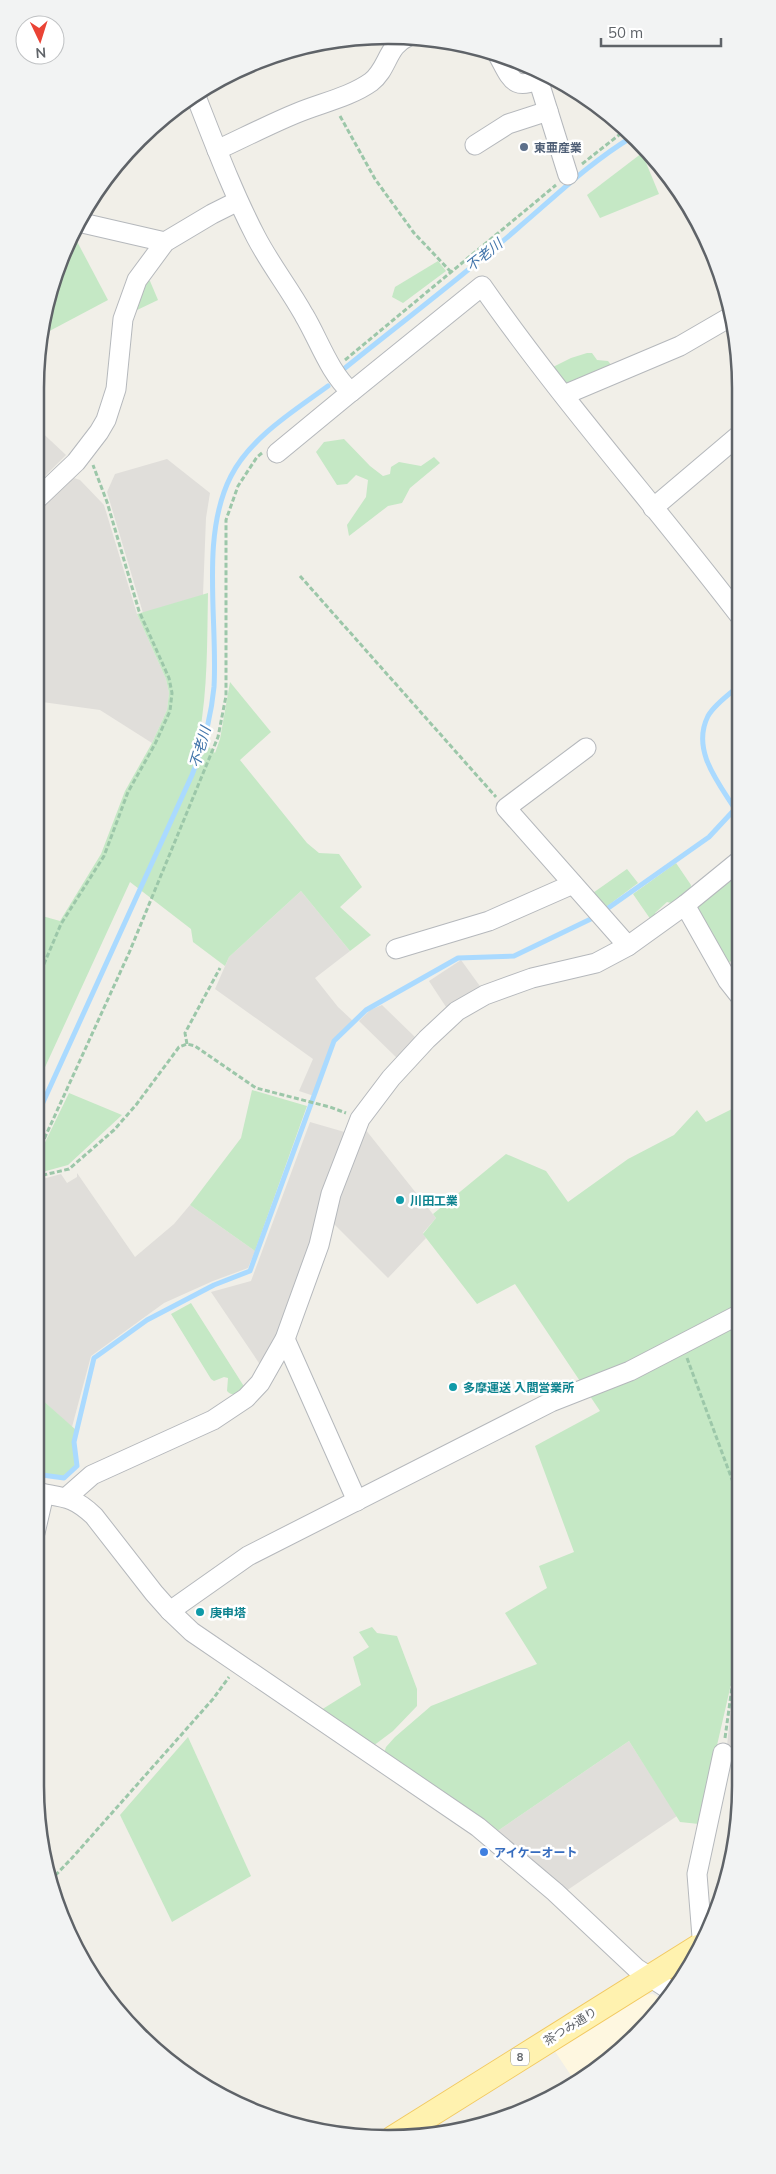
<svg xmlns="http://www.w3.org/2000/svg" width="776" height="2174" viewBox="0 0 776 2174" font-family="Mulish,'Noto Sans JP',sans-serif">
<rect width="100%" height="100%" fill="#f1efe8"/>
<path fill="#fef7e0" d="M653,1994L665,2002L638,2035L584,2079L576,2083L552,2047L641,1995Z"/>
<g fill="#e0deda">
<path d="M35,426L66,455L35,486Z"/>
<path d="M167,459L210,493L206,518L203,595L143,613L107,492L115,474Z"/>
<path d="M74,478L80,480L104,505L137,614L166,679L169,693L167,710L152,743L100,710L35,701V511L50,496Z"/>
<path d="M301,891L350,951L315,978L338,1007L353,1021L333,1040L314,1096L299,1091L313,1059L215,989L229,957Z"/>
<path d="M461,960L482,989L448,1010L429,981Z"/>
<path d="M382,1005L417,1039L399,1060L359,1021L370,1010Z"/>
<path d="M310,1122L348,1133L288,1318L261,1366L211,1292L251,1281Z"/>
<path d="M365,1129L436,1218L423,1233L426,1238L388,1278L332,1222L337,1202Z"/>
<path d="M77,1173L135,1257L174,1224L190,1205L255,1251L248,1268L213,1281L164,1303L91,1356L72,1427L39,1397L35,1350V1181L61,1174L67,1183L77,1177Z"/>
<path d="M741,1610V1756L730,1761L727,1746Z"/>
<path d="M629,1741L677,1816L566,1891L496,1832Z"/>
</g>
<g fill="#c5e8c5">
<path d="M642,153L659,194L600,218L587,195Z"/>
<path d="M72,232L108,300L42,335L47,297Z"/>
<path d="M438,261L446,271L403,303L392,297L395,287Z"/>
<path d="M148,280L150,281L158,300L135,311L139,296Z"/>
<path d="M587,353H592L597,360L608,361L612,366L571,383L564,382L553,367L571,358Z"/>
<path d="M344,439L370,466L383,476L390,474L391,467L399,462L421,466L434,457L440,463L410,488L402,503L388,506L349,536L347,525L366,497L368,480L356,475L347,484L337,485L316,452L324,442Z"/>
<path d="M208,593C207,641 208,689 199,737L215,753L220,739L230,682L271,732L240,760L307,843L319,853L339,854L362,887L340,907L371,935L350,951L301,891L229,957L225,966L193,942L191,929L130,882L35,1089V914L60,921L101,854L125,791L152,743L167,710L169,693L166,679L137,614Z"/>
<path d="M676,863L691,885L690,892L675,904L667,902L655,913L657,917L651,920L633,894Z"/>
<path d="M627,869L638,883L606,907L598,898L590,895Z"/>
<path d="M739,871V956L728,963L697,912L698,902Z"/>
<path d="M252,1090L307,1106L255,1251L190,1205L241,1138Z"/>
<path d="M69,1093L122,1115L68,1165L35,1174V1163Z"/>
<path d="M740,1105L741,1610L737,1658L699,1824L680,1822L629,1741L496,1832L384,1753L386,1747L395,1737L431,1706L537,1664L505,1613L547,1588L539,1566L574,1552L535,1446L600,1411L515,1284L477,1304L423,1234L436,1218L433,1214L506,1154L546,1171L568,1202L628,1159L674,1135L697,1110L706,1122Z"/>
<path d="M191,1303L245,1388C240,1392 233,1398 227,1391L228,1378L224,1377L214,1381L211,1379L171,1314Z"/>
<path d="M39,1397L76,1430L73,1442L75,1466L63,1476L41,1473V1421Z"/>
<path d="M372,1627L377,1633L397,1636L417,1689V1706L393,1731L373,1746L321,1710L361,1685L353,1657L369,1647L359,1632Z"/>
<path d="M188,1737L251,1876L172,1922L120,1815Z"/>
</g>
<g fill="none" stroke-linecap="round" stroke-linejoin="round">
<g stroke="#aadaff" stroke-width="5">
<path d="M340,372C399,324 461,278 518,228C556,196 589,163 632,137"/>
<path d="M604,911L709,837L735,809C718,782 691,750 708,716C714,705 729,694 739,686"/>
<path d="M35,1120L192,775C203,747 211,718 214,687C218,621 200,536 231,476C251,437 294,411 328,386"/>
<path d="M35,1474L64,1478L77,1466L74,1442L94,1358L97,1356L147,1320L214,1285L250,1271L334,1041L366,1010L458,958L514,956L597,916"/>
</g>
<defs>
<g id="minor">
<path d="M498,55C512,81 514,93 546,75"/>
<path d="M538,79L568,175"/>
<path d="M195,94C214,142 232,191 256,237C270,264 289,288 304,315C319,340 329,372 351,392L482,286C562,401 655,505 739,615"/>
<path d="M475,145L508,124L548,111"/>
<path d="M217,150C243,138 270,124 297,113C321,103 350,97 371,82C389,68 386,46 409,36"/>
<path d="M78,222L165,242"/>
<path d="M564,395L680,346L730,317"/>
<path d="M277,453L351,392"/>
<path d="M35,501L76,462L99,432L106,420L116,389L123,319L137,280L165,242L212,214L238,201"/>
<path d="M653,508L738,436"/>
<path d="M586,748L506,808L628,946"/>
<path d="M685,905L728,981L739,995"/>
<path d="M396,949L489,921L573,884"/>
<path d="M285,1339L357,1501"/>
<path d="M35,1492C63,1498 72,1495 94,1516L154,1593L170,1611L192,1632L478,1827L555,1892L636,1968L673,1992"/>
<path d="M67,1497L92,1475L213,1420L246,1398L260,1383L285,1339L294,1314L319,1245L331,1194L360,1119L391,1078L427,1039L457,1011L485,995L532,978L596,963L628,946L685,905L739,861"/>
<path d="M35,1533L44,1494"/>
<path d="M170,1611L248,1556L551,1402L630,1371L740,1314"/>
<path d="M702,1937L697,1874L723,1753"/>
</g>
<path id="major" d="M393,2138L698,1947"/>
</defs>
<use href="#minor" stroke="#b5b8bc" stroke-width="21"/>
<use href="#major" stroke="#f2c960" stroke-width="26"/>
<g stroke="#9cc7a9" stroke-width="3" stroke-dasharray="5 2.5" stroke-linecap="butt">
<path d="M340,116L375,179L414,233L451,272"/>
<path d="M582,164L624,131"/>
<path d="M345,360L556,185"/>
<path d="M300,576L496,797"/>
<path d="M35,985L61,924L104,856L128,792L155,744L170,711L172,693L169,678L139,611L107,502L93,465"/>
<path d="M187,1044L185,1033L220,968"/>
<path d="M35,1159L129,953L218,737L226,696V520L238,486L257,457L262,453"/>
<path d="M35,1177L69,1169L114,1130L136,1105L179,1047L187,1044L195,1046L256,1088L330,1107L346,1113"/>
<path d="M687,1358L740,1501"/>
<path d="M35,1390L38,1419L37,1476"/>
<path d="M725,1738L736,1658L741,1591"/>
<path d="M50,1881L72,1858L213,1699L229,1677"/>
</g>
<use href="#minor" stroke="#fff" stroke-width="19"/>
<use href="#major" stroke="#fff2af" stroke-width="24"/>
</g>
<circle fill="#5c6f8a" stroke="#fff" stroke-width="2" cx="524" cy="147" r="5"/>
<g fill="#0f9aa8" stroke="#fff" stroke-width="2">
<circle cx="400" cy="1200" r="5"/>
<circle cx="453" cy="1387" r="5"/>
<circle cx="200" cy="1612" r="5"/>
</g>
<circle fill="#3f7fe0" stroke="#fff" stroke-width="2" cx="484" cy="1852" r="5"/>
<g text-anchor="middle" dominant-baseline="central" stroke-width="5" stroke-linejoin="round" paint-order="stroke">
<rect fill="#fff" stroke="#8f9295" stroke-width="1" x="511" y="2048.5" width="18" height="17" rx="4"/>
<g font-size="11" font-weight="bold" fill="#5f6368">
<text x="520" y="2057">8</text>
</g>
<g font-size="12" font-weight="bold" fill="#4e5e75" stroke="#fff" text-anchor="start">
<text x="534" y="147">東亜産業</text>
</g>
<g font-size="12" font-weight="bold" fill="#0d838f" stroke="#fff" text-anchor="start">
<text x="410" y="1200">川田工業</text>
<text x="463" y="1387">多摩運送 入間営業所</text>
<text x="210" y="1612">庚申塔</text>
</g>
<g font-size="12" font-weight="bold" fill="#366cbe" stroke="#fff" text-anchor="start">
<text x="494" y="1852">アイケーオート</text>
</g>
<g font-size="12" fill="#5f6368" stroke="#fff">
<text transform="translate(570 2026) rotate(-32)">茶つみ通り</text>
</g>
<g font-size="14" font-style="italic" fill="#4174aa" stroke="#fff">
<text transform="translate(484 255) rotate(-39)">不老川</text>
<text transform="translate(200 747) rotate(-74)">不老川</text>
</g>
</g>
<path d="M0 0H776V2174H0ZM388 44H388A344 344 0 0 1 732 388V1786A344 344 0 0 1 388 2130H388A344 344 0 0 1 44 1786V388A344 344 0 0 1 388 44Z" fill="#f2f3f3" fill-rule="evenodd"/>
<path fill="none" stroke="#5f6368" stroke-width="2.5" d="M388 44H388A344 344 0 0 1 732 388V1786A344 344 0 0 1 388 2130H388A344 344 0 0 1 44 1786V388A344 344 0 0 1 388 44Z"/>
<g transform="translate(40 40) rotate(176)"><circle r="24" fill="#ffffff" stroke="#bfc1c3"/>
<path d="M0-4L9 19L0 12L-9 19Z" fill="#ea4335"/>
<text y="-8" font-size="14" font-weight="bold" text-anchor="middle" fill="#5f6368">N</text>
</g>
<path d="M601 38v8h120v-8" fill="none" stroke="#5f6368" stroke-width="2.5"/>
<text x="608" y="38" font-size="15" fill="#5f6368" stroke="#ffffff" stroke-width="4" paint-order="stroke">50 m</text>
</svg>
